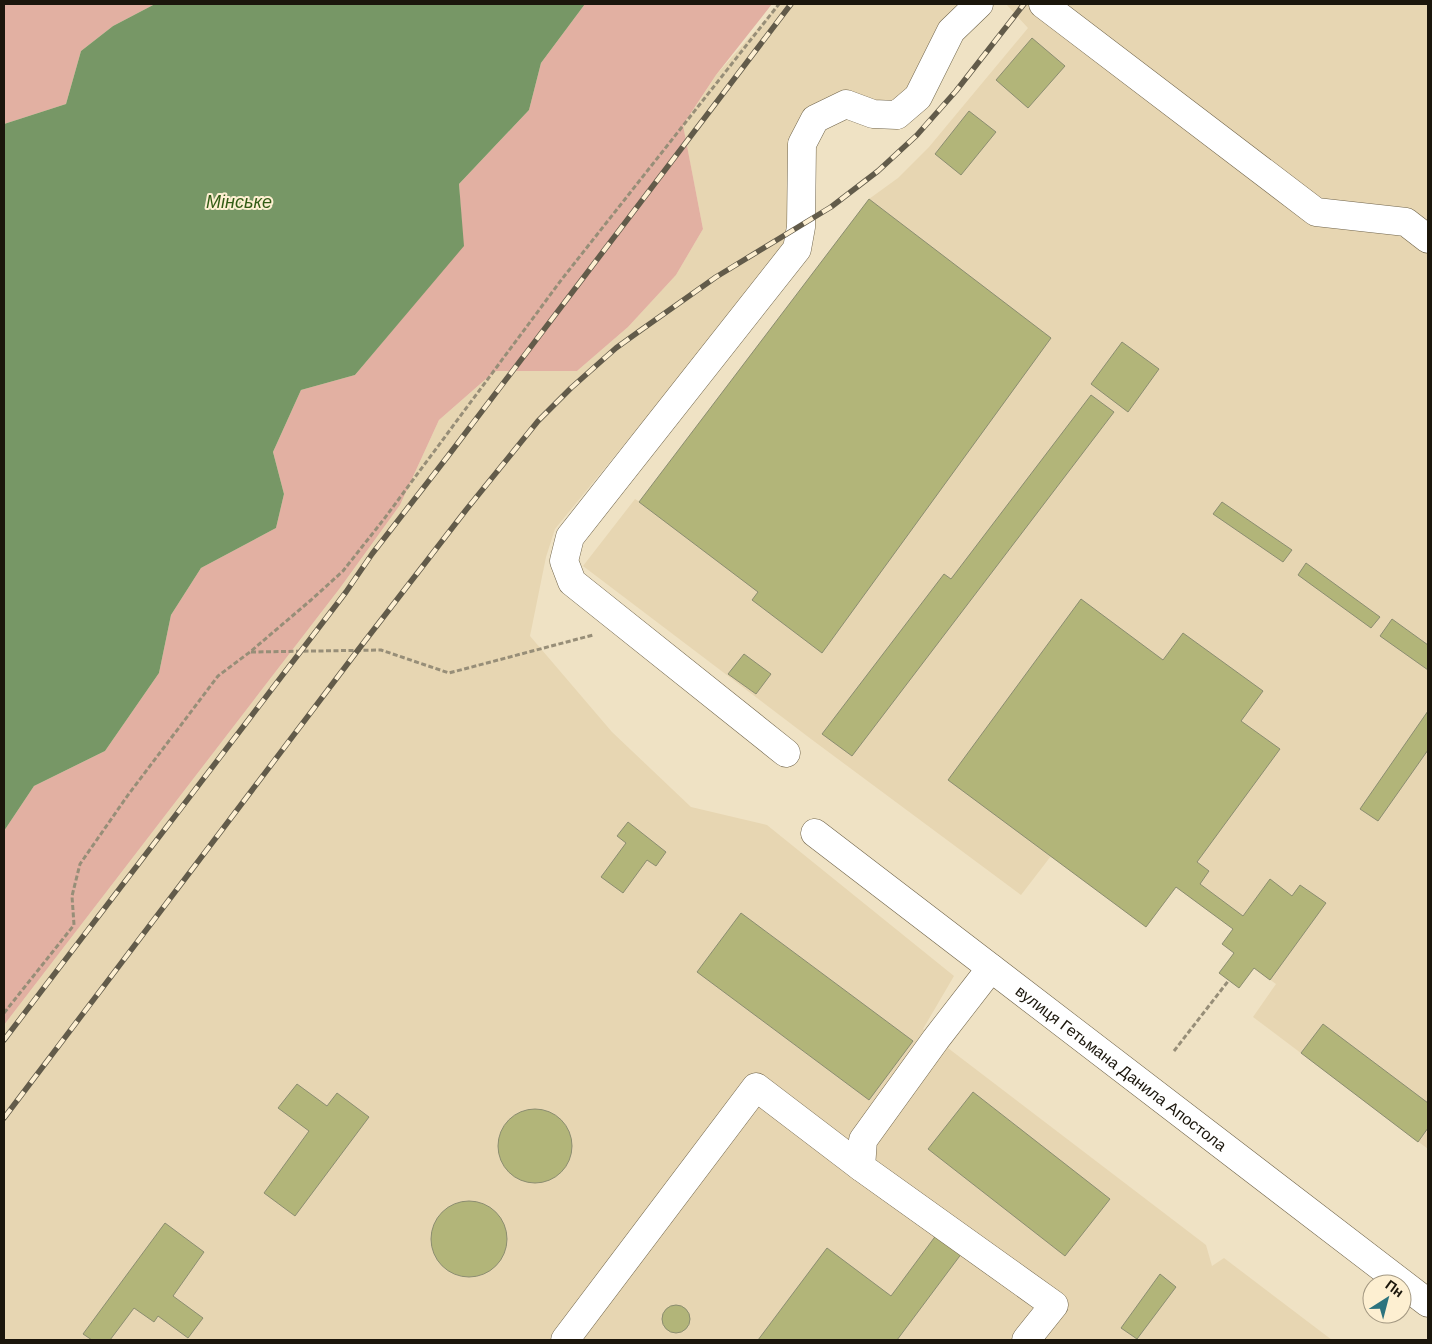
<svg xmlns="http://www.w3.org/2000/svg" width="1432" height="1344" viewBox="0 0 1432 1344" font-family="Arial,sans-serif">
<rect width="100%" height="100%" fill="#efe2c4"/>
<g fill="#e7d6b2">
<path d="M779,4H964L911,90L895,105L809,111L787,245L555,529L546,557L530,636L612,732L691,807L767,825L954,976L923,1029L1206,1245L1212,1266L1224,1258L1332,1340H4V1025L340,588L400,505L439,420L495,371H577L628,327L676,275L703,229L683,126L716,75Z"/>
<path d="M1006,4H1428V1149L1253,1017L1276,984L1254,968L1239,988L1219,973L1234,953L1233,929L1176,887L1146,927L1051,856L1021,895L811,739L583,566L635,499L640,502L869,199L898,178L929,147L1028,28Z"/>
</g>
<g fill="#e2b0a2">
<path d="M4,4H155L113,26L81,51L66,104L4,124Z"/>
<path d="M585,4H772L716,75L683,125L703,229L676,275L628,327L577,371H495L439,420L400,505L340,588L4,1025V831L34,786L105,751L159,673L171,615L201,568L276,528L284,494L273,452L301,390L355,375L463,246L459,184L529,110L541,63Z"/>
</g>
<path fill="#779766" d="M155,4H585L541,63L529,110L459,184L464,246L355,375L301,390L273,452L284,494L276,528L201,568L171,615L159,673L105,751L34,786L4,831V124L66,104L81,51L113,26Z"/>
<g fill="#b2b579" stroke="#8b8d70">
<path d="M1032,38L1065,66L1028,108L996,80Z"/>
<path d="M969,111L996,132L961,175L935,154Z"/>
<path d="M869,199L1051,338L822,653L752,600L758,592L639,502Z"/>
<path d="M1122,342L1159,369L1128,412L1091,384Z"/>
<path d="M1091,395L1114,412L852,756L822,734L944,574L951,579Z"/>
<path d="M1222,502L1292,550L1283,562L1213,514Z"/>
<path d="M1306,563L1380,617L1371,628L1298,575Z"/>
<path d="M1081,599L1163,660L1183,633L1263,691L1241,721L1280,749L1197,862L1209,871L1200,884L1243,916L1270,879L1292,896L1300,885L1326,903L1270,980L1254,968L1239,988L1219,973L1234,953L1222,944L1233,929L1176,887L1146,927L948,780Z"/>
<path d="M1392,619L1428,645V670L1380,636Z"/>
<path d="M744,654L771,674L756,694L728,674Z"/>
<path d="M1428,711V750L1378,821L1360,809Z"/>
<path d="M628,822L666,852L656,866L647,860L623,893L601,877L626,843L617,836Z"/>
<path d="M741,913L913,1041L869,1100L697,972Z"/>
<path d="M1323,1024L1428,1103V1128L1418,1142L1301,1053Z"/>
<path d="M297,1084L327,1106L337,1093L369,1117L295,1216L264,1193L309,1131L278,1108Z"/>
<path d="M973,1092L1110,1199L1065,1256L928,1149Z"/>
<circle cx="535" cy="1146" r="37"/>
<circle cx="469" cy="1239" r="38"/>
<path d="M165,1223L204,1252L173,1296L203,1318L188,1338L158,1316L154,1322L134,1308L110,1340H92L83,1334Z"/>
<path d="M937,1234L962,1253L897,1340H758L827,1248L891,1296Z"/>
<path d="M1160,1274L1176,1287L1137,1339L1121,1328Z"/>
<circle cx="676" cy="1319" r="14"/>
</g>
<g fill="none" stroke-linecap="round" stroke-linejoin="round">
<defs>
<g id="minor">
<path d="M1043,4L1316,212L1406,222L1428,239"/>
<path d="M786,753L572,582L564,561L570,537L797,249L801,227L802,144L815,119L846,104L873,114L897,115L918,97L951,31L979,4"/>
<path id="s1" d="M815,833L1428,1303"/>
<path d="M991,968L936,1039L863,1140L861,1167L1054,1305L1026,1340"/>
<path d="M565,1340L756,1087L861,1167"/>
</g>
</defs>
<use href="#minor" stroke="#70644a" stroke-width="29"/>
<g stroke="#978e78" stroke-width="3" stroke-dasharray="5 2.5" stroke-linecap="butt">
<path d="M251,652L381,650L449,673L593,635"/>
<path d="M4,1013L74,925L72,896L80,864L128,795L218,676L250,652L311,600L343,571L384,519L562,279L779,4"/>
<path d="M1174,1051L1229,980"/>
</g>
<use href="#minor" stroke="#fff" stroke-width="28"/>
<defs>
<g id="rail">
<path d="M4,1040L346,592L372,554L448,456L791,4"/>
<path d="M4,1118L358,650L466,510L538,421L571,388L616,348L641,330L716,277L831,207L878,171L917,135L956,91L1024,4"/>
</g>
</defs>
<use href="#rail" stroke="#625b4a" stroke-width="5.5"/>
<use href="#rail" stroke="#fdefd1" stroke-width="4" stroke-dasharray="11" stroke-linecap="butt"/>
</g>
<g text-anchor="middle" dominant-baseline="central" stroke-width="4" stroke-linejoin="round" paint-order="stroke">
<g font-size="16" fill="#1b160c" stroke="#fdefd1">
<text stroke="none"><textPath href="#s1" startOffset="386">вулиця Гетьмана Данила Апостола</textPath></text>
</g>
<g font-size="18" font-style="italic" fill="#325c15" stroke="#fdefd1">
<text x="239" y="202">Мінське</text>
</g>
</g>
<rect width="1432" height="1344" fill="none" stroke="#1b160c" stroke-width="10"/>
<g transform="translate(1387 1299) rotate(36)"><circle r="24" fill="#fdefd1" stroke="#a39882"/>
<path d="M0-4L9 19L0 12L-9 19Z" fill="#2c737e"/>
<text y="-8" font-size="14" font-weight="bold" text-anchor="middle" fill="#1b160c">Пн</text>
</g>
</svg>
